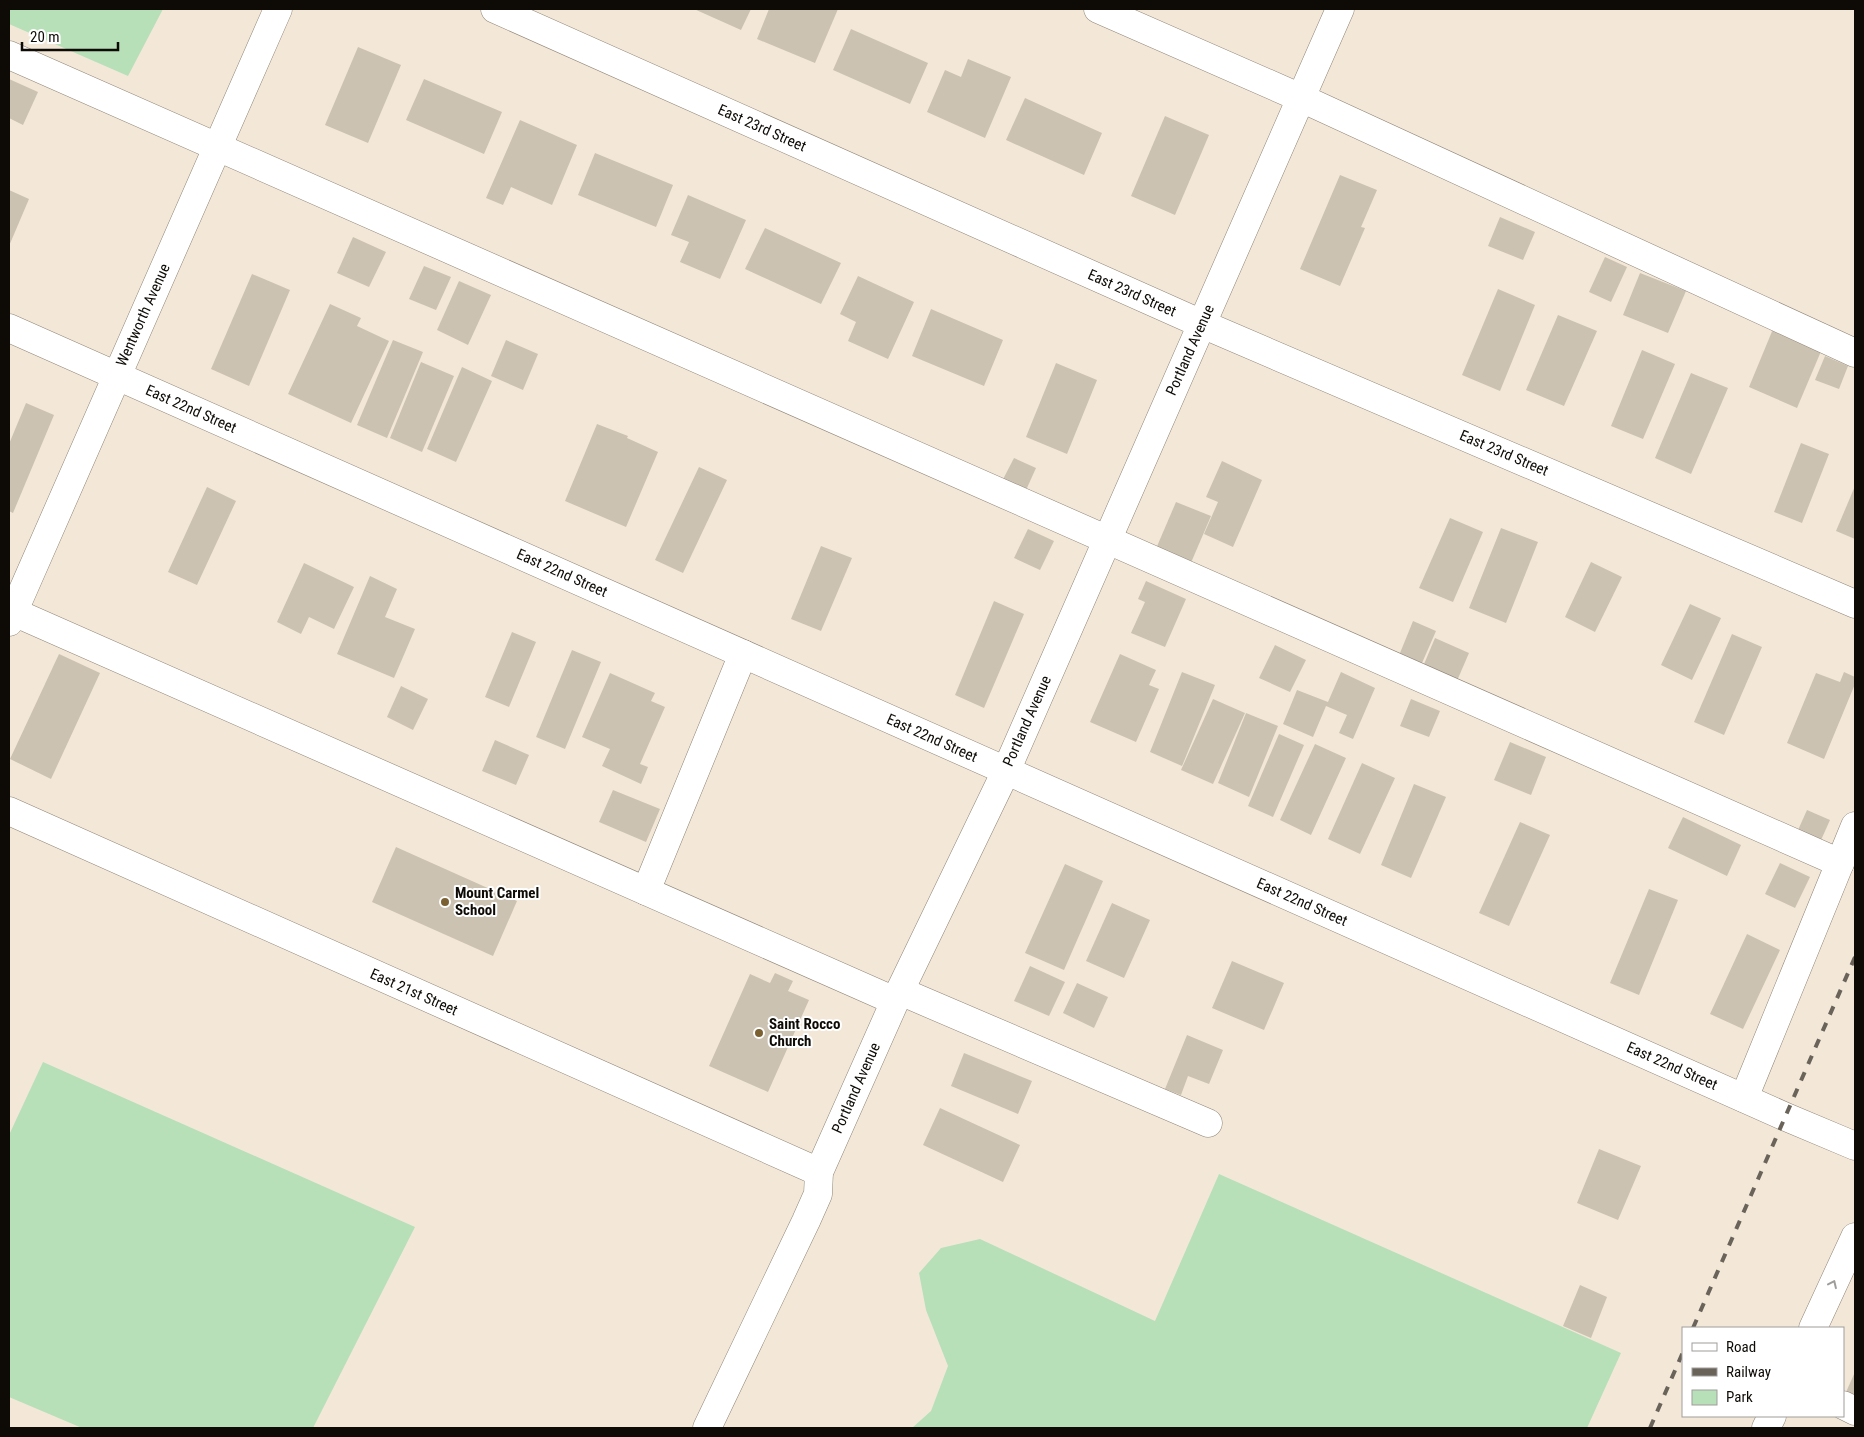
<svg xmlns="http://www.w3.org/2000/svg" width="1864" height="1437" viewBox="0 0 1864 1437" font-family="'Roboto Condensed',sans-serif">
<rect width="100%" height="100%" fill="#f3e8d8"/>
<g fill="#b7e0b8">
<path d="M9,9H163L128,76L9,24Z"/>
<path d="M43,1062L415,1227L313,1428H82L9,1397V1135Z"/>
<path d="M1219,1174L1621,1353L1587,1428H912L931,1411L948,1366L926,1310L919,1273L941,1248L980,1239L1155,1321Z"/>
</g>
<g fill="#ccc2b2">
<path d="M694,9H751L741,30Z"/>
<path d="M769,9H838L815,63L757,39Z"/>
<path d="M851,29L928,63L910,104L833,70Z"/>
<path d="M358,47L401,65L368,143L325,125Z"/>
<path d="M968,59L1011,77L985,138L927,112L945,70L961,77Z"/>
<path d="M9,79L38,92L23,125L9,118Z"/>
<path d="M424,79L502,112L484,154L406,120Z"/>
<path d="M1025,98L1102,133L1084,175L1006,140Z"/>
<path d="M1165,116L1209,135L1175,215L1131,196Z"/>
<path d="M520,120L577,145L552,205L511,187L503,205L486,198Z"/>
<path d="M595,153L673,185L656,227L578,195Z"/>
<path d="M1340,175L1377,190L1361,227L1365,228L1340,286L1300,269Z"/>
<path d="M9,190L29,199L9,246Z"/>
<path d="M688,195L746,220L720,279L680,262L689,242L671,235Z"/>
<path d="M1500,217L1535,232L1523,260L1488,246Z"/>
<path d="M765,228L841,263L821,304L745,269Z"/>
<path d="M353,237L386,252L369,287L337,273Z"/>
<path d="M1605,257L1627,267L1611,302L1589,292Z"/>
<path d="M424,266L451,277L436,310L409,299Z"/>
<path d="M1640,273L1686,291L1668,333L1623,315Z"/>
<path d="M252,274L290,290L249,386L211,369Z"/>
<path d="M858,276L914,302L888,359L848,341L856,322L840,314Z"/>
<path d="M459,281L491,295L468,345L437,330Z"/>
<path d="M1498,289L1535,305L1500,391L1462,375Z"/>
<path d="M330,304L361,318L357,326L389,341L351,423L288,394Z"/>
<path d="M931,309L1003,340L984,386L912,356Z"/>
<path d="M1558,315L1597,331L1564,406L1526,390Z"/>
<path d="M1773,329L1822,349L1797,408L1749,387Z"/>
<path d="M393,340L423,352L387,438L357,425Z"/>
<path d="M506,340L538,354L523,390L491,376Z"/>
<path d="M1642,350L1675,364L1643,439L1611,426Z"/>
<path d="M1825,356L1848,366L1839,389L1815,380Z"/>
<path d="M421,362L454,376L422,452L390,438Z"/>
<path d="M1056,363L1097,380L1067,454L1026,437Z"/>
<path d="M462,367L492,381L456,462L427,449Z"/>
<path d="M1691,373L1728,388L1691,474L1655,458Z"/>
<path d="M26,403L54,415L13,513L9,511V444Z"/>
<path d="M597,424L628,436L627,438L658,452L626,527L565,501Z"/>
<path d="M1801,443L1829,454L1802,523L1774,512Z"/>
<path d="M1014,458L1036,468L1022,499L999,487Z"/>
<path d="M1222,461L1262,480L1233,547L1204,534L1218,502L1206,497Z"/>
<path d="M699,467L727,480L683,573L655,560Z"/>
<path d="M1855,486V539L1836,531Z"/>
<path d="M207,487L236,501L197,585L168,572Z"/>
<path d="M1176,502L1211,516L1187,572L1152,558Z"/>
<path d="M1450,518L1483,532L1453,602L1419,588Z"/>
<path d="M1501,528L1538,542L1506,623L1469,608Z"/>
<path d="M1028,529L1054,541L1040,570L1014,558Z"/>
<path d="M821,546L852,558L821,631L791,619Z"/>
<path d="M1591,562L1622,577L1595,632L1565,617Z"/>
<path d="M304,563L354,587L334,629L309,617L301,634L277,622Z"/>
<path d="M370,576L397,589L385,617L415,629L394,678L337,654Z"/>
<path d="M1146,581L1186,599L1165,647L1131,633L1145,602L1138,599Z"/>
<path d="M994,601L1024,614L984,708L955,695Z"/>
<path d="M1690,604L1721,618L1692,680L1661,665Z"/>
<path d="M1413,621L1436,631L1422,663L1400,653Z"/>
<path d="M512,632L536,642L509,707L485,697Z"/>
<path d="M1732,634L1762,647L1724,735L1694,722Z"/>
<path d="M1435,638L1469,653L1453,690L1419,676Z"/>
<path d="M1275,645L1306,660L1290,692L1259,678Z"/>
<path d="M572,650L601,662L565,749L536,737Z"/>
<path d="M59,654L100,673L51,779L10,759Z"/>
<path d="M1120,654L1156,670L1149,685L1159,689L1136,742L1090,722Z"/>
<path d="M1182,672L1215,685L1182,766L1150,752Z"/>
<path d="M1341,672L1375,688L1353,739L1339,733L1347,715L1326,706L1313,737L1283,724L1297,690L1328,702Z"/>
<path d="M1844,672L1855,677V684L1824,759L1787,743L1816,673L1840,682Z"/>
<path d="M610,673L655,693L651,701L665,707L640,764L648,767L641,784L602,766L610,749L582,737Z"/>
<path d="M401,686L428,699L413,730L387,717Z"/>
<path d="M1213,699L1245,713L1213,784L1181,770Z"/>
<path d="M1411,699L1440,711L1429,737L1400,726Z"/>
<path d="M1246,713L1278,726L1249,797L1218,783Z"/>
<path d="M1279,734L1304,745L1273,817L1248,806Z"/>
<path d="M495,740L529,755L516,785L482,771Z"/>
<path d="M1510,742L1546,757L1531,795L1494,780Z"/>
<path d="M1315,744L1346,758L1311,835L1280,820Z"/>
<path d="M1362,763L1395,778L1360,854L1328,839Z"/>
<path d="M1414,784L1446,797L1411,878L1381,865Z"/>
<path d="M613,790L660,809L646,842L599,822Z"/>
<path d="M1807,810L1830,820L1817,849L1794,839Z"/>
<path d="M1683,817L1741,845L1727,876L1668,848Z"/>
<path d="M1520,822L1550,835L1509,926L1479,913Z"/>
<path d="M396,847L517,901L493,956L372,902Z"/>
<path d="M1780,863L1810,877L1795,908L1765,894Z"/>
<path d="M1065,864L1103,881L1064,970L1025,953Z"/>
<path d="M1649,889L1678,900L1639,995L1610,983Z"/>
<path d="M1112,903L1150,920L1124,978L1086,961Z"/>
<path d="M1747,934L1780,950L1743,1029L1710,1014Z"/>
<path d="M1232,961L1284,983L1264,1030L1212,1008Z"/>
<path d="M1030,966L1065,982L1049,1016L1014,1001Z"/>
<path d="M775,973L793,981L788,991L809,1000L768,1092L709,1066L750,974L770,983Z"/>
<path d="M1077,983L1108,997L1094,1028L1063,1013Z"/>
<path d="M1187,1035L1223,1050L1209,1084L1188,1076L1181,1095L1165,1089Z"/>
<path d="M964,1053L1032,1081L1018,1114L951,1086Z"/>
<path d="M940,1108L1020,1145L1003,1182L923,1145Z"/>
<path d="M1599,1149L1641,1166L1618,1220L1577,1203Z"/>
<path d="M1580,1285L1607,1297L1591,1338L1563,1326Z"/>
<path d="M1855,1372V1396L1846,1392Z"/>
</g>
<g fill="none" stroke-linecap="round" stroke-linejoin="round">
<defs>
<g id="minor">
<path d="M495,9L1202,324L1855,604"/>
<path d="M1098,9L1301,98L1855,353"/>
<path d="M9,55L1840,863"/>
<path d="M9,328L1786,1117L1855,1146"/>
<path d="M9,610L895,1001"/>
<path d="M9,622L278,9"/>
<path d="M9,811L819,1172"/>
<path d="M646,891L743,654"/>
<path d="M900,991L1208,1123"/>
<path d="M1744,1098L1855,826"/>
<path d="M1813,1328L1855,1237"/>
<path d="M1843,1405L1855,1411"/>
<path d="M707,1428L806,1221L818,1194L819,1172L895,1001L1006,771L1340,9"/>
<path d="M1766,1428L1772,1416"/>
</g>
</defs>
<use href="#minor" stroke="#8e8476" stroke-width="29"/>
<use href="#minor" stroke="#fff" stroke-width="28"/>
<g stroke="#69635a" stroke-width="4" stroke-dasharray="9 9" stroke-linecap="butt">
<path d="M1693,1328L1855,957"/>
<path d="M1650,1428L1683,1352"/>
</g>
</g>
<defs><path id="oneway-chevron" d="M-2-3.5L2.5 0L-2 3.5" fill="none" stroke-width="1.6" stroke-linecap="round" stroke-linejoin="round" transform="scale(1.25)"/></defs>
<use stroke="#9f9d9b" href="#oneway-chevron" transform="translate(1833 1284) rotate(-65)"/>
<g fill="#7b6032" stroke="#fff" stroke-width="2">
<circle cx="445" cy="902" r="5"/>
<circle cx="759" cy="1033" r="5"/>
</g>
<g text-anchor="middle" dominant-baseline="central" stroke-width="4" stroke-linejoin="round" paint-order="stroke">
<g font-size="15" fill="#0e0b06" stroke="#fff">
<text transform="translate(762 128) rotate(24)">East 23rd Street</text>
<text transform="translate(1132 293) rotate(24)">East 23rd Street</text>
<text transform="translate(143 315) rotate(-66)">Wentworth Avenue</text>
<text transform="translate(1190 350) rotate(-66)">Portland Avenue</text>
<text transform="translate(191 409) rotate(24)">East 22nd Street</text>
<text transform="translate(1504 453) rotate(23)">East 23rd Street</text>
<text transform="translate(562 573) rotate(24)">East 22nd Street</text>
<text transform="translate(1027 721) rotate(-66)">Portland Avenue</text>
<text transform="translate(932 738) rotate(24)">East 22nd Street</text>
<text transform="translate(1302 902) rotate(24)">East 22nd Street</text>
<text transform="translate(414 992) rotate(24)">East 21st Street</text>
<text transform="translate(1672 1066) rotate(24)">East 22nd Street</text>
<text transform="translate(856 1088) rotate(-66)">Portland Avenue</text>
</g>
<g font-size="15" font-weight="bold" fill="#0e0b06" stroke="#fff" text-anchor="start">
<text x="455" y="893">Mount Carmel<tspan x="455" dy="17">School</tspan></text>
<text x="769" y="1024">Saint Rocco<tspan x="769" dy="17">Church</tspan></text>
</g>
</g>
<rect width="1864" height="1437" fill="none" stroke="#0e0b06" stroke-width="20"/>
<rect x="1682" y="1327" width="162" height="90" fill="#ffffff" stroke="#9f9d9b"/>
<rect x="1692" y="1343" width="25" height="8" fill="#ffffff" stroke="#9f9d9b"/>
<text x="1726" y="1352" font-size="15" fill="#0e0b06">Road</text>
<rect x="1692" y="1368" width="25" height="8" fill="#69635a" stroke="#9f9d9b"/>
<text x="1726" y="1377" font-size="15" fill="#0e0b06">Railway</text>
<rect x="1692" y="1390" width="25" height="15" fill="#b7e0b8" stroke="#9f9d9b"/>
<text x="1726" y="1402" font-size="15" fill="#0e0b06">Park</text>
<path d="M22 42v8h96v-8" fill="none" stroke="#0e0b06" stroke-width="2.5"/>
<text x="30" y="42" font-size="15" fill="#0e0b06" stroke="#ffffff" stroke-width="4" paint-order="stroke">20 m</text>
</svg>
